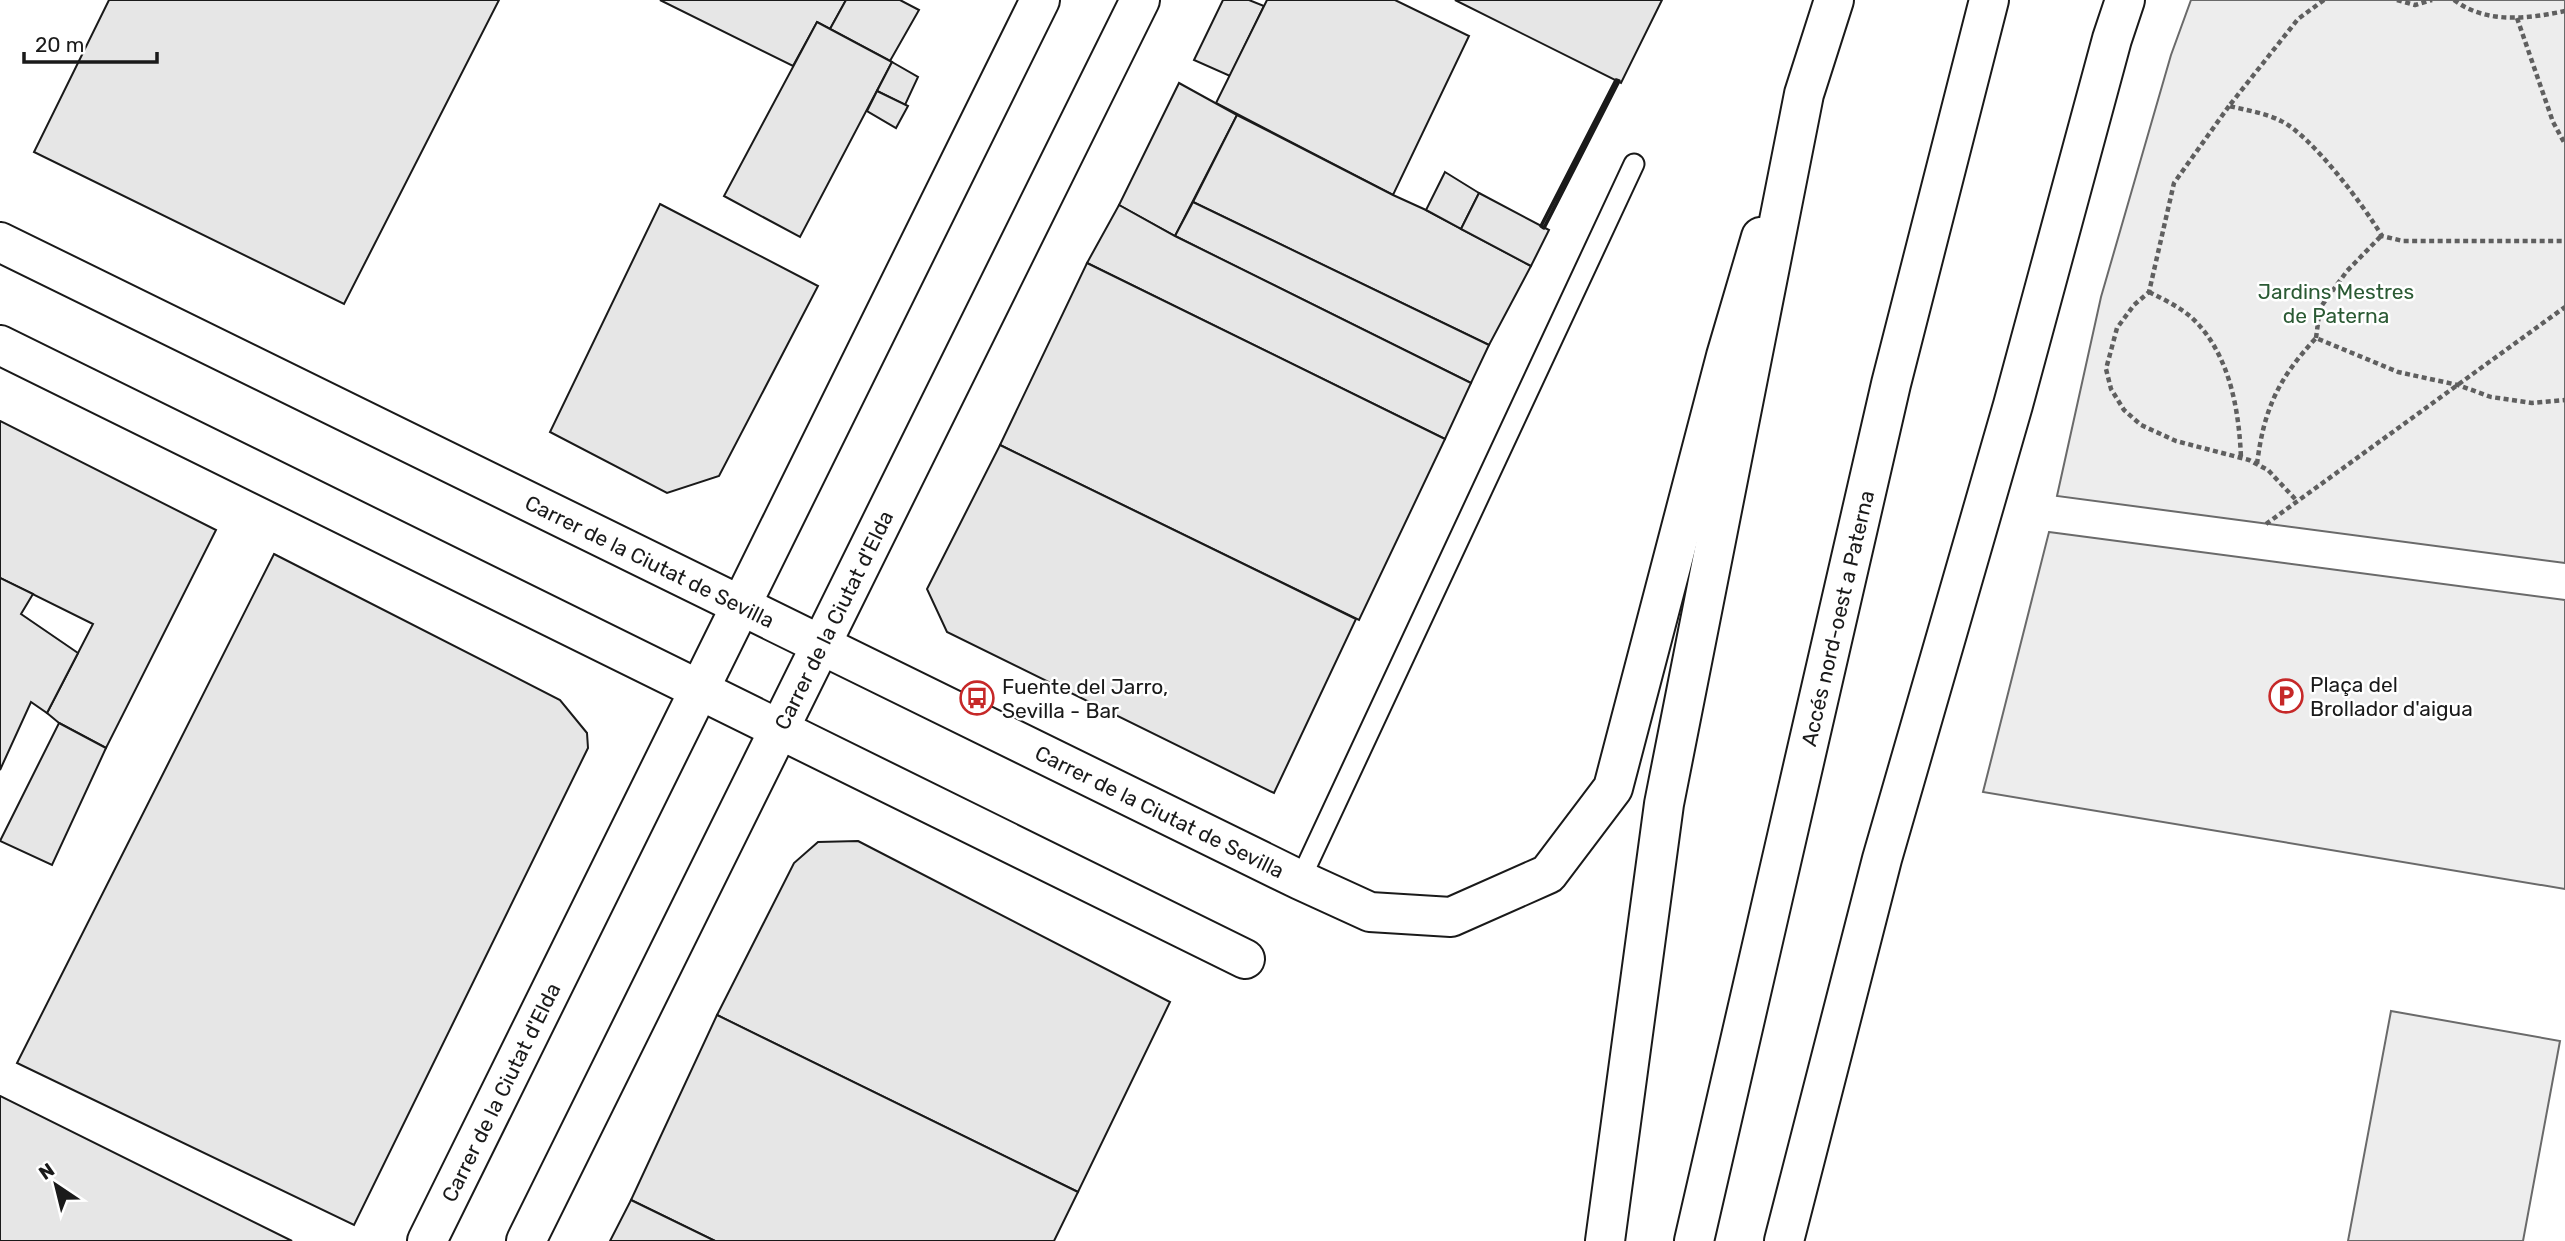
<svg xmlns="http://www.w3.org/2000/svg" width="2565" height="1241" viewBox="0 0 2565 1241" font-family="Rubik,sans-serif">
<rect width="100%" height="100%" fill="#fff"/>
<g fill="#ededed" stroke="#6a6a6a" stroke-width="2">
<path d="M2191,0H2565V563L2057,496L2101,297L2171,55Z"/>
<path d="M2049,532L2565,600V889L1983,792Z"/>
<path d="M2391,1011L2560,1041L2523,1241H2348Z"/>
</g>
<g fill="#e6e6e6" stroke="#1a1a1a" stroke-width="2">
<path d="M109,0H499L344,304L34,152Z"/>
<path d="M660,0H846L830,29L817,22L793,66Z"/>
<path d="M846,0H900L919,10L890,61L830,29Z"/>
<path d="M1223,0H1249L1264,6L1230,76L1194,60Z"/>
<path d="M1267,0H1395L1469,36L1393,195L1216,103Z"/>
<path d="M1455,0H1662L1621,83Z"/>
<path d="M817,22L892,62L800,237L724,196Z"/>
<path d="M892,62L918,77L905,105L877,91Z"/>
<path d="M1179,83L1237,115L1175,236L1119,205Z"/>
<path d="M877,91L908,106L896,128L867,111Z"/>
<path d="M1237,115L1393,195L1426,210L1531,266L1489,345L1193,202Z"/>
<path d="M1445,172L1479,193L1461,229L1426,210Z"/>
<path d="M1479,193L1549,230L1531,266L1461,229Z"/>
<path d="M1193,202L1489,345L1471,383L1175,236Z"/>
<path d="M660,204L818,286L719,476L667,493L550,432Z"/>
<path d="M1119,205L1175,236L1471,383L1445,439L1087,263Z"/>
<path d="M1087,263L1445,439L1359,620L1000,445Z"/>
<path d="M0,421L216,530L106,748L59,723L47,713L93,624L0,578Z"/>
<path d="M1000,445L1356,619L1274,793L947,632L927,589Z"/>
<path d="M274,554L560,700L587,733L588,748L354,1225L17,1063Z"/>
<path d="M0,578L33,594L21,614L78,653L47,713L31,702L0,770Z"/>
<path d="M59,723L106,748L52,865L0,841Z"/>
<path d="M858,841L1170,1002L1078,1192L717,1015L794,863L818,842Z"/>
<path d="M717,1015L1078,1192L1054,1241H715L631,1200Z"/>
<path d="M0,1096L292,1241H0Z"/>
<path d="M631,1200L715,1241H610Z"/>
</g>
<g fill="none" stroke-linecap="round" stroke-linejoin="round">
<defs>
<path id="lane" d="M1300,880L1634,164"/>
<g id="street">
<path id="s1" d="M0,242L1300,880L1370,912L1451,917L1548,874L1613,788L1726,356L1761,237"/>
<path d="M0,345L1245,959"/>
<path id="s2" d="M427,1241L1040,0"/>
<path id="s3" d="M526,1241L1140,0"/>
</g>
<g id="primary">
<path d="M1605,1241L1664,804L1804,94L1834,0"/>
<path id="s4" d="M1694,1241L1891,384L1989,0"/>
<path d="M1784,1241L1882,859L2013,405L2112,39L2125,0"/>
</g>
</defs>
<use href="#lane" stroke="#1a1a1a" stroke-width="23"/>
<use href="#street" stroke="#1a1a1a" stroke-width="42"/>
<use href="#primary" stroke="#1a1a1a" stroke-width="42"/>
<g stroke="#5f5f5f" stroke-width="4.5" stroke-dasharray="5 3.5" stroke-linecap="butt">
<path d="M2324,0L2298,19L2229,106C2245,110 2266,113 2281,121C2312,136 2364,206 2382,236L2403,241H2565"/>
<path d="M2397,0L2415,5L2432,0"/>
<path d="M2454,0C2486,24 2527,19 2565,11"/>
<path d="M2517,18L2553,122L2565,144"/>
<path d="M2229,106L2174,183L2149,292L2134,305L2117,328L2106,369L2111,389L2124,410L2141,425L2176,441L2249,460L2268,470L2297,501"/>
<path d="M2149,292C2163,299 2178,306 2191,317C2229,352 2239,408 2241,458"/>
<path d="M2316,338L2320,308L2347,271L2381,236"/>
<path d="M2257,464C2264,409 2278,379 2316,338L2398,372L2458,385L2491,397L2532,403L2565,400"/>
<path d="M2266,524L2565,307"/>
</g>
<use href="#lane" stroke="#fff" stroke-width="19"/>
<use href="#street" stroke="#fff" stroke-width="38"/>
<use href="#primary" stroke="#fff" stroke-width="38"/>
<path stroke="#1a1a1a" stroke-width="3.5" d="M1616,80L1619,81L1544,228L1541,226Z"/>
</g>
<defs>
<symbol id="parking-ring" viewBox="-11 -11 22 22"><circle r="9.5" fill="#fff" stroke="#c62828" stroke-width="1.5"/><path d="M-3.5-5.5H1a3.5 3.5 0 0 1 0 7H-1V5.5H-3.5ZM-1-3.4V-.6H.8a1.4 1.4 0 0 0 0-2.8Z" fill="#c62828"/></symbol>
<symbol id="bus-ring" viewBox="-11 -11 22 22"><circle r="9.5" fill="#fff" stroke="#c62828" stroke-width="1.5"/><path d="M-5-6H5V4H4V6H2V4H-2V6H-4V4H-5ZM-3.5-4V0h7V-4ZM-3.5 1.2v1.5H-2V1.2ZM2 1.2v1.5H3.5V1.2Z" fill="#c62828"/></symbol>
</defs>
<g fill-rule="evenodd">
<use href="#parking-ring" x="2267" y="677" width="38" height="38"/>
<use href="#bus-ring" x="958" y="679" width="38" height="38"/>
</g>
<g text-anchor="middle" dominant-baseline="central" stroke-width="5" stroke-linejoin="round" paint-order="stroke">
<g font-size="21" fill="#2b5a34" stroke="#fff">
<text x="2336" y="291">Jardins Mestres<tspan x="2336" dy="24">de Paterna</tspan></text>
</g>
<g font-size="21" fill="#1a1a1a" stroke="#fff">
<text stroke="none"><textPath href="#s1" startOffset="724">Carrer de la Ciutat de Sevilla</textPath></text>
<text stroke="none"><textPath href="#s4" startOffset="639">Accés nord-oest a Paterna</textPath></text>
<text stroke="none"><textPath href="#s3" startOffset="693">Carrer de la Ciutat d'Elda</textPath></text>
<text stroke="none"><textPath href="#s1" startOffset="1292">Carrer de la Ciutat de Sevilla</textPath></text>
<text stroke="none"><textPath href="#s2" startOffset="166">Carrer de la Ciutat d'Elda</textPath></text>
</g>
<g font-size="21" fill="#1a1a1a" stroke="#fff" text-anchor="start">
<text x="2310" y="684">Plaça del<tspan x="2310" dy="24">Brollador d'aigua</tspan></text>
<text x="1002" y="686">Fuente del Jarro,<tspan x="1002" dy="24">Sevilla - Bar</tspan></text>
</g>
</g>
<g transform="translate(56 1185) rotate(325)" stroke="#ffffff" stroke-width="5" paint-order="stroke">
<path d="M0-5L12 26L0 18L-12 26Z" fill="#1a1a1a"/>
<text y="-10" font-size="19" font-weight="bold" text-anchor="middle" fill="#1a1a1a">N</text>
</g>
<path d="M24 52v10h133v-10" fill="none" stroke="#1a1a1a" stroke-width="3.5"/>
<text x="35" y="52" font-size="21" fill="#1a1a1a" stroke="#ffffff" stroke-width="5" paint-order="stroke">20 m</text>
</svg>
